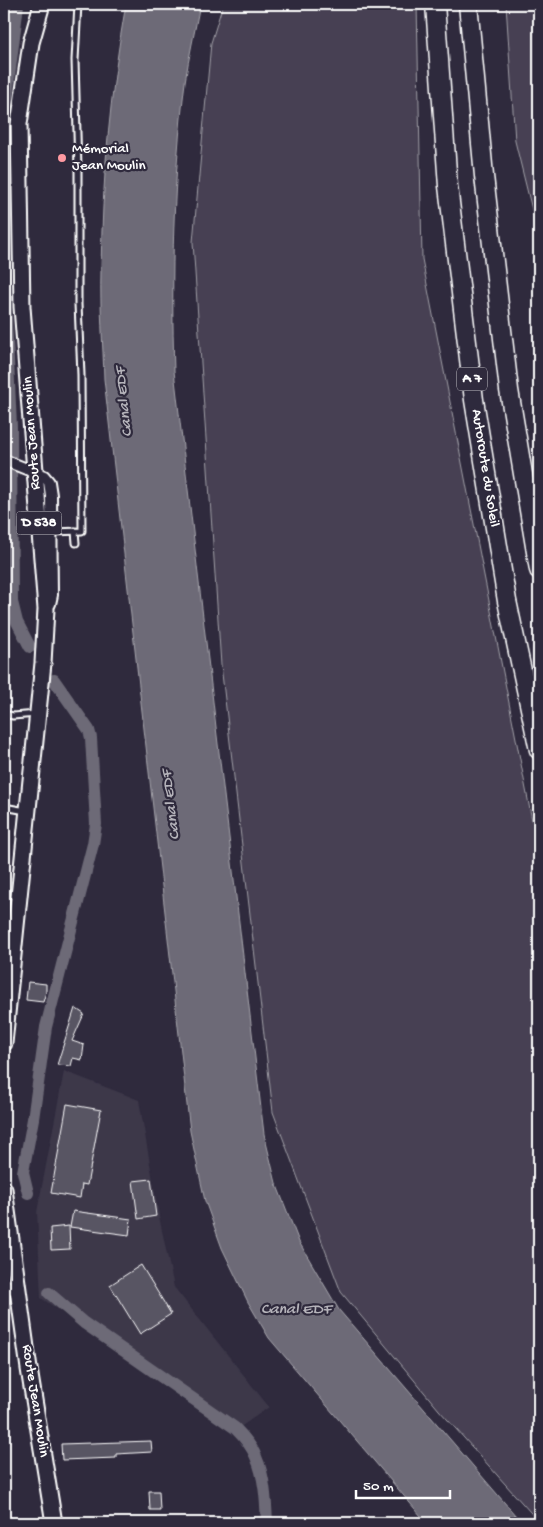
<svg xmlns="http://www.w3.org/2000/svg" width="543" height="1527" viewBox="0 0 543 1527" font-family="'Gochi Hand',sans-serif">
<rect width="100%" height="100%" fill="#2f2a3d"/>
<filter id="ink" filterUnits="userSpaceOnUse"><feTurbulence type="fractalNoise" baseFrequency=".02" numOctaves="2"/><feDisplacementMap in="SourceGraphic" scale="10" xChannelSelector="R" yChannelSelector="G"/><feConvolveMatrix kernelMatrix="1 2 1 2 8 2 1 2 1" color-interpolation-filters="sRGB"/></filter>
<g filter="url(#ink)">
<path fill="#3c3749" d="M64,1071L139,1100L160,1221L174,1287L269,1407L236,1430L41,1298L37,1212Z"/>
<g fill="#464152" stroke="#a2a0a8">
<path d="M223,4H417L422,259L539,856V1522L439,1410L341,1292L273,1112L221,665L193,242L211,43Z"/>
<path d="M506,4H539V238L515,141Z"/>
</g>
<path fill="#6d6a77" stroke="#a7a6ad" d="M126,4H200C195,30 189,56 185,82C173,178 171,274 174,371L264,1134L276,1183L299,1242L339,1310L522,1523H427L269,1338L248,1302L222,1248L205,1201L190,1131L104,379C103,343 100,308 101,272C102,182 110,93 126,4Z"/>
<g fill="none" stroke-linecap="round" stroke-linejoin="round">
<g stroke="#6d6a77" stroke-width="12">
<path d="M4,118L18,4"/>
<path d="M4,272L11,427L12,602L17,622L30,647"/>
<path d="M28,1193L23,1172L33,1119L46,1027L93,844L96,824L91,738L89,730L54,680"/>
<path d="M49,1293L84,1323L235,1428C243,1436 252,1446 256,1457C265,1477 266,1502 267,1523"/>
</g>
</g>
<g fill="#595564" stroke="#fff">
<path d="M28,982L46,984V992L43,1002L26,1000Z"/>
<path d="M75,1008L84,1014L72,1041L84,1045L82,1060L73,1058L71,1066L57,1065Z"/>
<path d="M67,1104L101,1110L87,1185L82,1184L80,1198L51,1193Z"/>
<path d="M151,1179L156,1216L138,1219L133,1181Z"/>
<path d="M73,1211L131,1219L129,1235L70,1227Z"/>
<path d="M69,1226L70,1249L51,1250L50,1228Z"/>
<path d="M141,1265L171,1314L140,1334L110,1285Z"/>
<path d="M151,1441L152,1452L116,1454V1458L62,1460L61,1444Z"/>
<path d="M149,1491H159L160,1510H150Z"/>
</g>
<g fill="none" stroke-linecap="round" stroke-linejoin="round">
<defs>
<g id="lane">
<path d="M75,531L76,543"/>
<path d="M52,532L82,531L81,375L78,304V169L75,60L78,4"/>
<path d="M4,714L13,716L37,714"/>
<path d="M4,807L26,811"/>
</g>
<g id="street">
<path d="M4,460L44,476L49,482L51,495L52,595L50,604"/>
<path d="M4,1285L19,1292"/>
</g>
<g id="primary">
<path d="M4,1043L43,663L46,609L22,307L19,124L31,43L42,4"/>
<path d="M4,1189L29,1369L54,1523"/>
</g>
<g id="highway">
<path d="M435,4L448,186L474,400L507,601L539,750"/>
<path d="M468,4L484,176L509,390L539,570"/>
</g>
</defs>
<use href="#lane" stroke="#fff" stroke-width="9"/>
<use href="#street" stroke="#fff" stroke-width="14"/>
<use href="#primary" stroke="#fff" stroke-width="19"/>
<use href="#highway" stroke="#fff" stroke-width="21"/>
<use href="#lane" stroke="#2f2a3d" stroke-width="5"/>
<use href="#street" stroke="#2f2a3d" stroke-width="10"/>
<use href="#primary" stroke="#2f2a3d" stroke-width="15"/>
<use href="#highway" stroke="#2f2a3d" stroke-width="18"/>
</g>
</g>
<circle fill="#ff9aa2" stroke="#2f2a3d" stroke-width="2" cx="62" cy="158" r="5"/>
<g text-anchor="middle" dominant-baseline="central" stroke-width="4.5" stroke-linejoin="round" paint-order="stroke">
<g fill="#2f2a3d" stroke="#c1bfc5" stroke-width="1">
<rect x="457" y="367.5" width="30" height="23" rx="4"/>
<rect x="16.5" y="511.5" width="45" height="23" rx="4"/>
</g>
<g font-size="14" font-weight="bold" fill="#fff">
<text x="472" y="379">A 7</text>
<text x="39" y="523">D 538</text>
</g>
<g font-size="15" fill="#fff" stroke="#2f2a3d" text-anchor="start">
<text x="72" y="149">Mémorial<tspan x="72" dy="17">Jean Moulin</tspan></text>
</g>
<g font-size="15" fill="#fff" stroke="#2f2a3d">
<text transform="translate(32 433) rotate(-94)">Route Jean Moulin</text>
<text transform="translate(485 468) rotate(81)">Autoroute du Soleil</text>
<text transform="translate(35 1401) rotate(81)">Route Jean Moulin</text>
</g>
<g font-size="16" font-style="italic" fill="#b6b4bb" stroke="#2f2a3d">
<text transform="translate(125 402) rotate(-96)">Canal EDF</text>
<text transform="translate(172 805) rotate(-97)">Canal EDF</text>
<text x="296" y="1310">Canal EDF</text>
</g>
</g>
<rect width="543" height="1527" fill="none" stroke="#2f2a3d" stroke-width="20"/>
<rect x="10" y="10" width="523" height="1507" fill="none" stroke="#fff" stroke-width="2" filter="url(#ink)"/>
<path d="M356 1490v8h94v-8" fill="none" stroke="#ffffff" stroke-width="2.5"/>
<text x="363" y="1490" font-size="15" fill="#ffffff" stroke="#2f2a3d" stroke-width="4" paint-order="stroke">50 m</text>
</svg>
